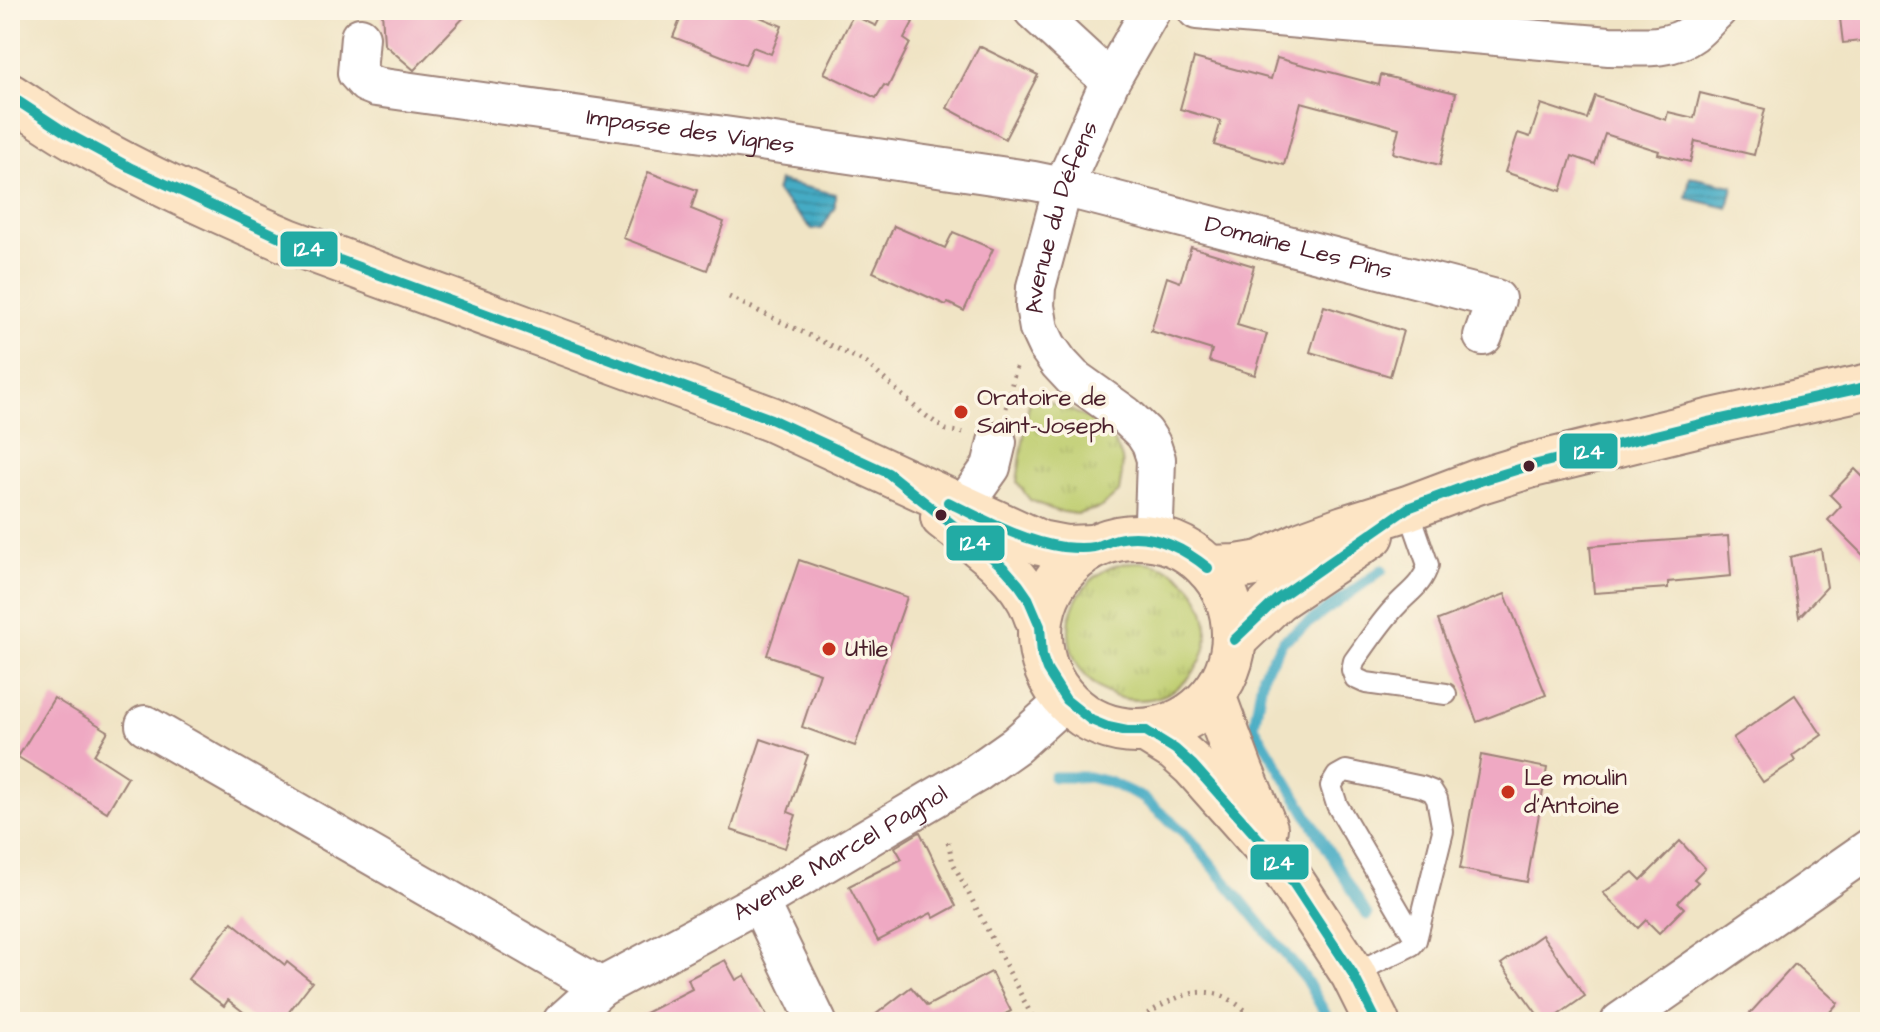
<svg xmlns="http://www.w3.org/2000/svg" width="1880" height="1032" viewBox="0 0 1880 1032" font-family="'Architects Daughter',sans-serif">
<defs>
<pattern id="grass-tufts" width="24" height="20" patternUnits="userSpaceOnUse" patternTransform="scale(2)"><rect width="24" height="20" fill="#bfce71"/><path d="M3 7l-1-3M5 7V3M7 7l1-3M15 17l-1-3M17 17v-4M19 17l1-3" fill="none" stroke="#a6b062"/></pattern>
<pattern id="water-rules" width="6" height="5" patternUnits="userSpaceOnUse" patternTransform="scale(2)"><rect width="6" height="5" fill="#44abc4"/><path d="M0 2.5h6" fill="none" stroke="#3b8b9f"/></pattern>
</defs>
<rect width="100%" height="100%" fill="#fcf5e5"/>
<filter id="ink" filterUnits="userSpaceOnUse"><feTurbulence type="fractalNoise" baseFrequency=".0125" numOctaves="2"/><feDisplacementMap in="SourceGraphic" scale="16" xChannelSelector="R" yChannelSelector="G"/><feConvolveMatrix kernelMatrix="1 2 1 2 8 2 1 2 1" color-interpolation-filters="sRGB"/></filter>
<filter id="wash" filterUnits="userSpaceOnUse"><feTurbulence type="fractalNoise" baseFrequency=".006" numOctaves="4" result="noise"/><feDisplacementMap in="SourceGraphic" scale="32" xChannelSelector="R" yChannelSelector="G"/><feGaussianBlur stdDeviation="1.8" result="paint"/><feColorMatrix in="noise" values="0 0 0 0 0 0 0 0 0 0 0 0 0 0 0 0 0 1.4 0 .05"/><feComposite in="paint" operator="in"/></filter>
<g filter="url(#wash)">
<rect width="100%" height="100%" fill="#f0e4c5"/>
<g fill="url(#grass-tufts)" stroke="#84764e" stroke-width="2">
<path d="M1030,396C1062,405 1112,422 1122,459C1124,469 1120,482 1119,492L1100,508L1077,514L1056,511L1030,500L1017,482Z"/>
<circle cx="1138" cy="631" r="69"/>
</g>
<g fill="url(#water-rules)" stroke="#476578" stroke-width="2">
<path d="M1690,177L1733,186L1728,208L1686,198Z"/>
<path d="M779,181L835,194V207L823,227L821,229H812L776,192Z"/>
</g>
<g fill="none" stroke-linecap="round" stroke-linejoin="round">
<g stroke="#44abc4" stroke-width="11">
<path d="M1054,777H1089L1109,782L1143,798L1187,835L1305,978L1330,1022"/>
<path d="M1367,915L1254,726L1263,674L1283,641L1382,570"/>
</g>
</g>
<g id="blocks">
<g fill="#efa9c3">
<path d="M382,10H471L414,70L384,44Z"/>
<path d="M684,10H743L782,26L771,54L753,47L745,65L673,37Z"/>
<path d="M884,10H889L913,22L904,39L910,43L888,87L884,85L876,98L824,73L853,15L876,26Z"/>
<path d="M1839,10H1870V40L1843,43Z"/>
<path d="M979,46L1038,75L1005,139L947,108Z"/>
<path d="M1194,58L1271,79L1277,58L1379,85L1381,75L1456,93L1440,165L1393,153L1399,128L1301,102L1284,165L1214,145L1221,121L1180,109Z"/>
<path d="M1700,93L1765,109L1754,155L1695,141L1690,162L1658,154L1659,151L1605,134L1595,164L1572,156L1561,191L1505,172L1518,133L1530,137L1541,104L1587,119L1595,96L1666,120L1668,112L1694,118Z"/>
<path d="M648,172L697,190L691,209L724,222L707,270L623,238Z"/>
<path d="M894,226L945,248L953,232L993,249L964,311L948,303L946,305L873,272Z"/>
<path d="M1191,247L1254,266L1237,325L1267,334L1255,375L1209,361L1212,350L1151,331L1167,277L1180,282Z"/>
<path d="M1324,306L1403,331L1390,376L1310,352Z"/>
<path d="M1855,469L1866,480L1870,476V562L1828,520L1841,506L1830,495Z"/>
<path d="M1728,536L1731,576L1668,582V588L1594,593L1590,546Z"/>
<path d="M1821,549L1827,587L1799,617L1790,557Z"/>
<path d="M799,560L907,597L855,746L802,727L820,673L767,655Z"/>
<path d="M1505,594L1546,695L1477,722L1438,620Z"/>
<path d="M1795,695L1822,735L1792,756L1795,761L1763,782L1733,738Z"/>
<path d="M54,698L108,731L94,755L128,777L107,812L18,757Z"/>
<path d="M761,739L808,755L788,812L796,815L785,848L731,830Z"/>
<path d="M1481,755L1547,768L1527,882L1460,869Z"/>
<path d="M920,832L956,906L934,918L931,913L878,941L849,886L902,859L895,847Z"/>
<path d="M1680,841L1705,868L1694,879L1698,882L1678,902L1684,908L1659,933L1646,920L1638,928L1603,893L1633,872L1641,880Z"/>
<path d="M232,922L285,965L287,962L312,982L281,1022H256L228,1000L224,1006L188,979Z"/>
<path d="M1542,935L1585,996L1548,1022H1543L1501,964Z"/>
<path d="M725,960L736,980L745,975L770,1022H628L692,989L688,979Z"/>
<path d="M1795,964L1838,1003L1821,1022H1742Z"/>
<path d="M991,972L1011,1011L991,1022H866L911,987L927,1006Z"/>
</g>
</g>
</g>
<g filter="url(#ink)">
<use href="#blocks" fill-opacity="0" stroke="#9d8278" stroke-width="2"/>
<g fill="none" stroke-linecap="round" stroke-linejoin="round">
<defs>
<g id="lane">
<path d="M1408,508L1428,565C1423,584 1409,592 1397,605C1381,621 1368,642 1354,661L1352,670L1355,678L1366,683L1446,694"/>
<path d="M1353,974L1412,945L1416,940L1443,831L1437,799L1432,791L1422,787L1346,771L1337,776L1331,786L1337,805L1416,940"/>
</g>
<g id="street">
<path d="M1033,10L1110,81"/>
<path d="M1197,10L1609,46C1637,46 1669,51 1693,33C1702,26 1709,17 1717,10"/>
<path id="s1" d="M360,37L357,73L366,83L376,87C595,118 815,148 1034,181L1063,187L1496,299L1483,336"/>
<path d="M949,522L962,508L991,467L997,442"/>
<path id="s2" d="M1150,538L1154,520L1156,459L1151,444L1144,433L1125,415L1073,378L1059,363L1047,346L1039,329L1035,306L1036,287L1063,187L1110,81L1151,10"/>
<path id="s3" d="M145,725L601,987L759,902L975,774L1016,745L1066,700"/>
<path d="M759,902L817,1022"/>
<path d="M562,1022L601,987"/>
<path d="M1620,1022L1870,848"/>
</g>
<g id="secondary">
<path d="M10,96C32,110 54,126 77,139C145,178 217,210 288,241L771,419L1040,543L1066,548L1092,547"/>
<path d="M943,517C972,540 1008,564 1027,596C1033,605 1036,616 1040,626"/>
<circle cx="1137" cy="634" r="97"/>
<path d="M1208,568L1237,567L1261,563L1303,543L1344,528L1408,508L1477,482L1529,466L1708,422L1870,386"/>
<path d="M1234,640L1277,599L1372,535"/>
<path d="M1213,695L1241,771L1265,828"/>
<path d="M1146,731L1175,749L1193,765L1280,863L1353,974L1377,1022"/>
</g>
</defs>
<use href="#lane" stroke="#9d8278" stroke-width="24"/>
<use href="#street" stroke="#9d8278" stroke-width="42"/>
<use href="#secondary" stroke="#9d8278" stroke-width="48"/>
<g stroke="#9d8278" stroke-width="5" stroke-dasharray="2 6" stroke-linecap="butt">
<path d="M729,297L865,362L922,413L946,430L963,433"/>
<path d="M1006,408L1016,367"/>
<path d="M948,842L953,863L1035,1022"/>
<path d="M1134,1022C1158,1008 1186,986 1217,994C1232,998 1247,1012 1260,1022"/>
</g>
<use href="#lane" stroke="#fff" stroke-width="20"/>
<use href="#street" stroke="#fff" stroke-width="38"/>
<use href="#secondary" stroke="#fde5c5" stroke-width="44"/>
<defs>
<g id="bus-1">
<path d="M10,96L68,134L129,167L288,241L771,419L888,473L978,545L1006,570L1019,585L1028,598L1040,626L1042,656L1047,670L1066,700L1091,720L1108,727L1127,731H1146"/>
<path d="M948,502C985,520 1022,541 1063,547C1073,548 1084,549 1094,547C1102,545 1109,541 1117,539C1151,531 1182,547 1208,568"/>
<path d="M1234,640L1277,599L1408,508L1477,482L1529,466L1708,422L1870,386"/>
<path d="M1146,731L1175,749L1193,765L1280,863L1353,974L1377,1022"/>
</g>
</defs>
<use href="#bus-1" stroke="#fcf5e5" stroke-width="16"/>
<use href="#bus-1" stroke="#22aba4" stroke-width="10"/>
</g>
</g>
<g fill="#c8321e" stroke="#fcf5e5" stroke-width="3">
<circle cx="961" cy="412" r="8"/>
<circle cx="829" cy="649" r="8"/>
<circle cx="1508" cy="792" r="8"/>
</g>
<g fill="#4a1f2b" stroke="#fcf5e5" stroke-width="3">
<circle cx="1529" cy="466" r="7"/>
<circle cx="941" cy="515" r="7"/>
</g>
<g text-anchor="middle" dominant-baseline="central" stroke-width="7" stroke-linejoin="round" paint-order="stroke">
<g font-size="24" fill="#4a1f2b" stroke="#fcf5e5">
<text stroke="none"><textPath href="#s1" startOffset="378">Impasse des Vignes</textPath></text>
<text stroke="none"><textPath href="#s2" startOffset="374">Avenue du Défens</textPath></text>
<text stroke="none"><textPath href="#s1" startOffset="998">Domaine Les Pins</textPath></text>
<text stroke="none"><textPath href="#s3" startOffset="800">Avenue Marcel Pagnol</textPath></text>
</g>
<g font-size="24" fill="#4a1f2b" stroke="#fcf5e5" text-anchor="start">
<text x="977" y="398">Oratoire de<tspan x="977" dy="28">Saint-Joseph</tspan></text>
<text x="845" y="649">Utile</text>
<text x="1524" y="778">Le moulin<tspan x="1524" dy="28">d'Antoine</tspan></text>
</g>
</g>
<g stroke="#fcf5e5" stroke-width="3">
<rect x="279" y="230" width="60" height="38" rx="8" fill="#22aba4"/>
<rect x="1558" y="432" width="61" height="38" rx="8" fill="#22aba4"/>
<rect x="945" y="524" width="61" height="38" rx="8" fill="#22aba4"/>
<rect x="1249" y="843" width="61" height="38" rx="8" fill="#22aba4"/>
</g>
<g font-size="22" text-anchor="middle" font-weight="bold" fill="#fff">
<text x="309" y="256">124</text>
<text x="1589" y="459">124</text>
<text x="975" y="550">124</text>
<text x="1279" y="870">124</text>
</g>
<rect width="1880" height="1032" fill="none" stroke="#fcf5e5" stroke-width="40"/>
</svg>
